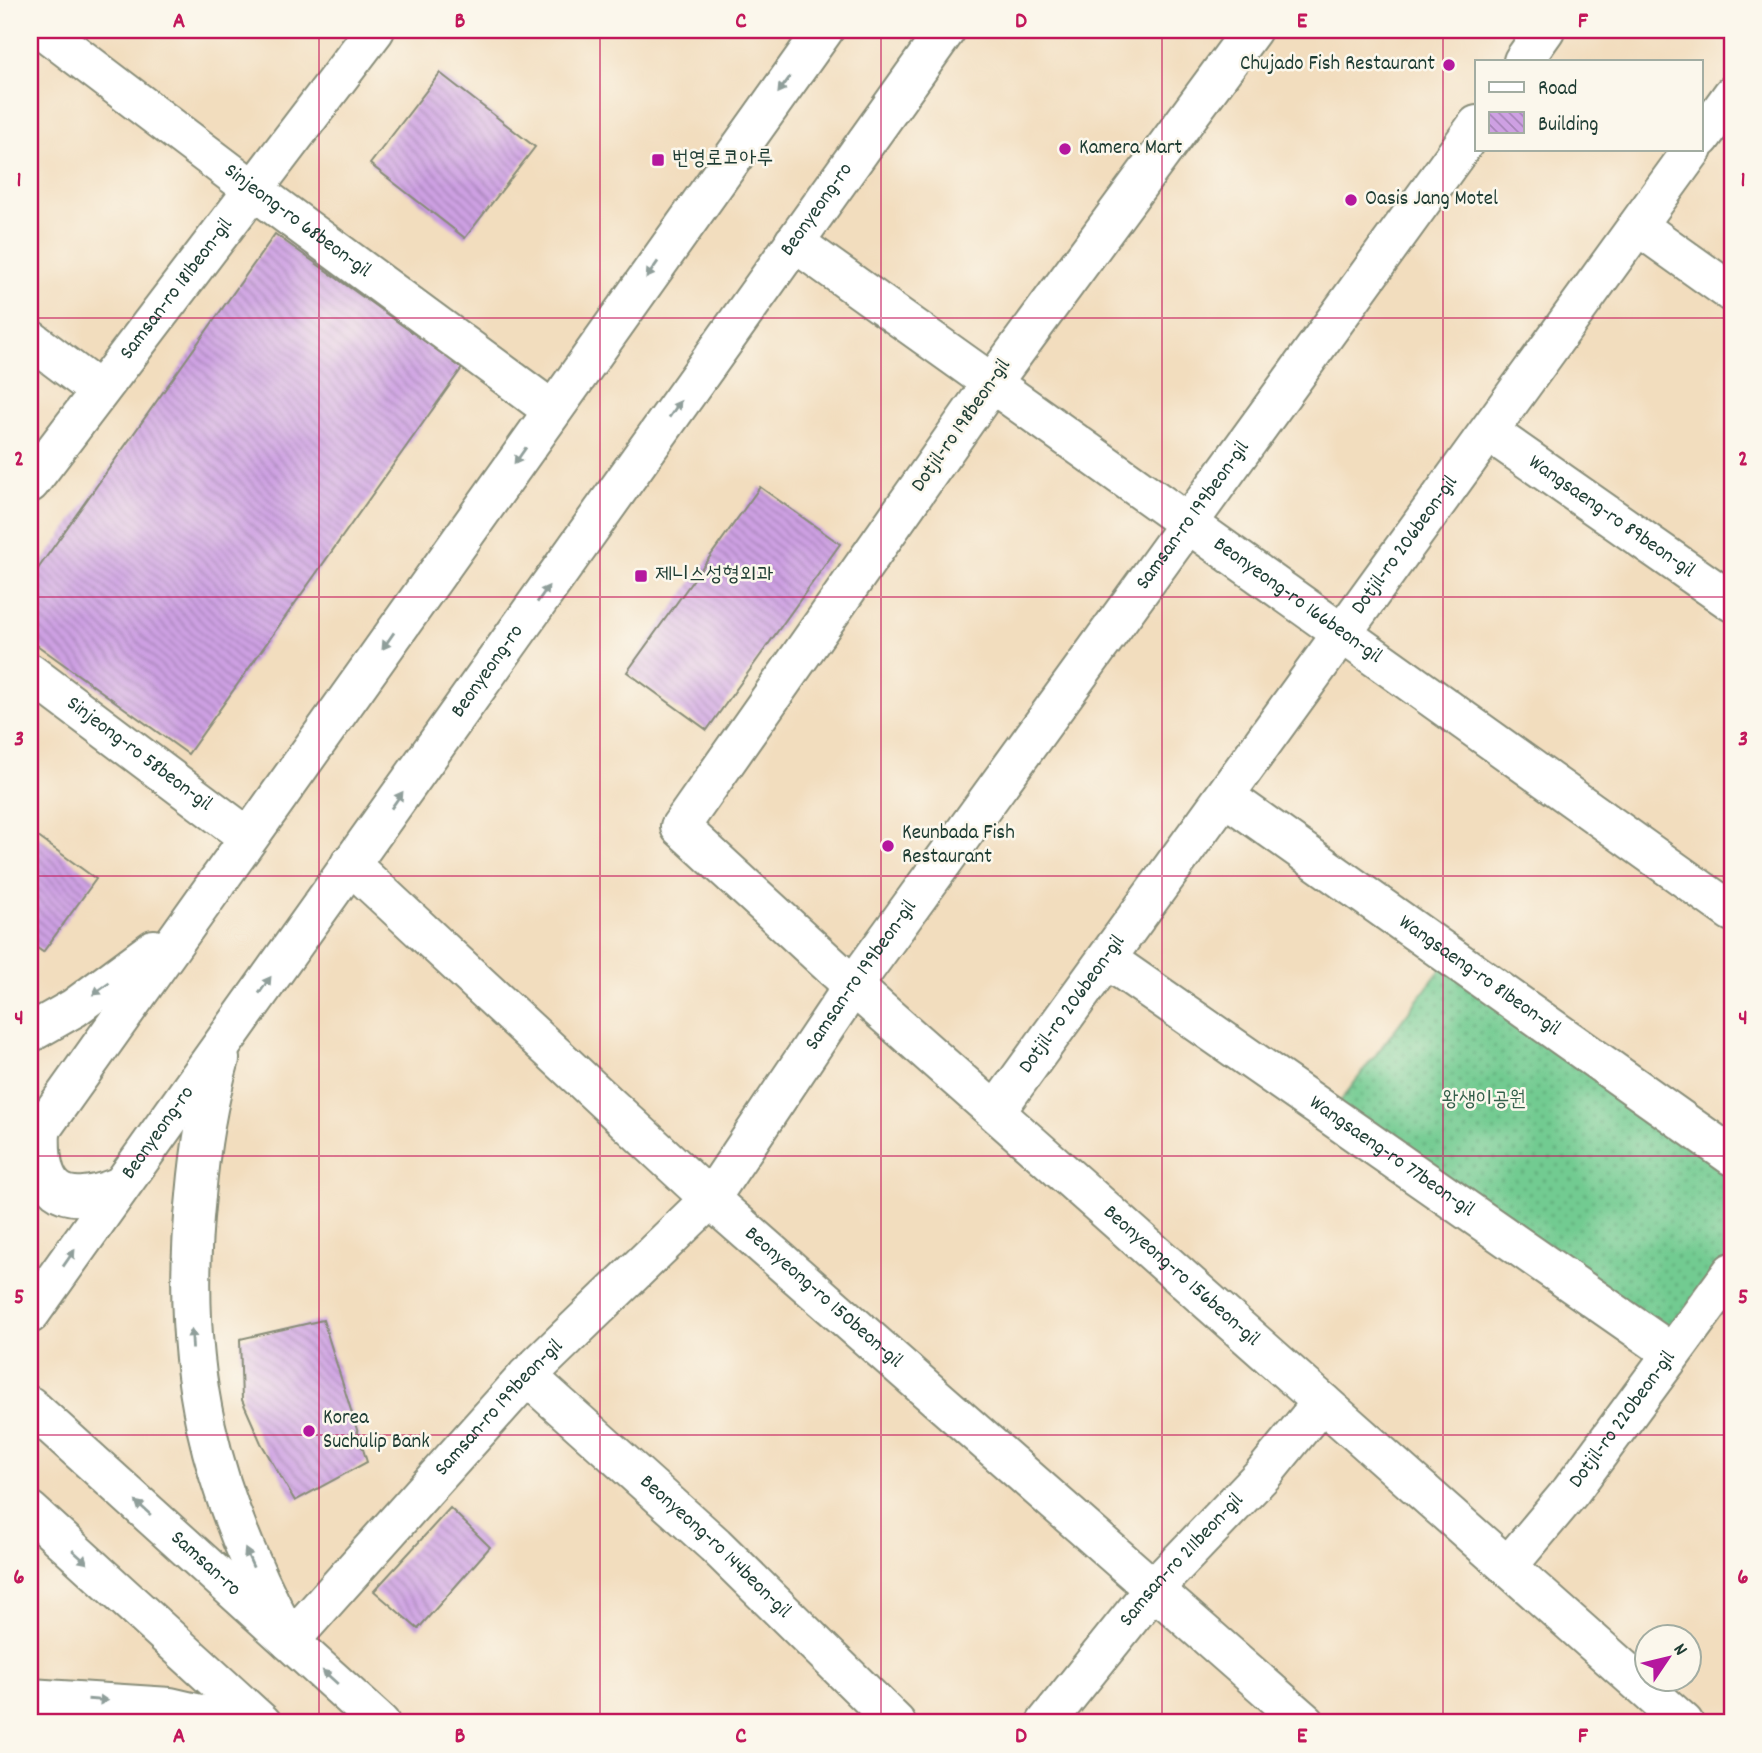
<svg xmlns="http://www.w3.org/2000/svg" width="1762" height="1753" viewBox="0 0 1762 1753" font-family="Dekko,'Poor Story',sans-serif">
<defs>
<pattern id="grass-dots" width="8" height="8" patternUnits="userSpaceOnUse" patternTransform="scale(1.75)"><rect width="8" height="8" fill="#72cb91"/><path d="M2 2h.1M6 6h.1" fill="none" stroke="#5da677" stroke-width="1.8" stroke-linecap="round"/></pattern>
<pattern id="building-back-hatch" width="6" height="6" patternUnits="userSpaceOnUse" patternTransform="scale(1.75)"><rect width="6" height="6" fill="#cea0e3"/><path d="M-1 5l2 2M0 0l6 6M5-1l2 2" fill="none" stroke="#a784b9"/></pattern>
</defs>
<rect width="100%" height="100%" fill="#fbf7ec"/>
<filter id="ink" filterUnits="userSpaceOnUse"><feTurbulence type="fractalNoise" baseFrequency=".0143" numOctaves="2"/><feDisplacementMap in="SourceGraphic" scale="14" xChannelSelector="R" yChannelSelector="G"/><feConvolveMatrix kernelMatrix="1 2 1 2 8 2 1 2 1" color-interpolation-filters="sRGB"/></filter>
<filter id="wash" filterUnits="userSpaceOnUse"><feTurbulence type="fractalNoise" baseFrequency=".00686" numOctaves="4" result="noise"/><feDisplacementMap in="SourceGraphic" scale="28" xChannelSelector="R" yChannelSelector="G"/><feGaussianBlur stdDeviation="1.57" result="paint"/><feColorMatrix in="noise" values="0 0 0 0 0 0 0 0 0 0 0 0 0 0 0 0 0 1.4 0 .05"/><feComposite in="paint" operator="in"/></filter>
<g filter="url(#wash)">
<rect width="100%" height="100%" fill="#f2ddbe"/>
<path fill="url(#grass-dots)" stroke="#488462" stroke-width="2" d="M1450,957L1732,1156V1272L1672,1353L1330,1115Z"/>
<g id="blocks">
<g fill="url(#building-back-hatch)">
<path d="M440,73L535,147L465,238L370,164Z"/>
<path d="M275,234L462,368L188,754L30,640V580Z"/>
<path d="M760,487L840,544L707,730L627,672Z"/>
<path d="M30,831L96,879L43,952L30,943Z"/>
<path d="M323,1320L367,1462L295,1501L261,1443L242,1400L240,1339Z"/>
<path d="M450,1508L490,1547L418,1629L374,1591Z"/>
</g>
</g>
</g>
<g filter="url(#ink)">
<use href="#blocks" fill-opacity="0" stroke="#888d79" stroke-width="2"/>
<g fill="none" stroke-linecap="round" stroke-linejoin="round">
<defs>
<g id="minor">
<path id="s1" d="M43,30L251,188L552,410"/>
<path id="s2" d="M1252,30L992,383L680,827L853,986L1684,1723"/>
<path d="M1523,61L1545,30"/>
<path d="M1701,138L1732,95"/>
<path d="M1638,226L1732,293"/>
<path id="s3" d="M794,242L1732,912"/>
<path d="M30,339L99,391"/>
<path id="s4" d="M1489,432L1732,602"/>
<path id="s5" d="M30,483L375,30"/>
<path id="s6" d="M30,673L248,837"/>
<path id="s7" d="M1226,797L1732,1156"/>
<path id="s8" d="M350,864L710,1199L1306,1723"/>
<path id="s9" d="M1108,960L1672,1353"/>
<path id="s10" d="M996,1111L1693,149"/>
<path id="s11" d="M527,1376L715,1545L896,1723"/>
<path id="s12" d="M1508,1566L1571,1491L1732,1272"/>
<path id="s13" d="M290,1641L527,1376L710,1199L853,986L1477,125"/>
<path id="s14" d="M1046,1723L1155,1587L1264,1473L1322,1402"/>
</g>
<g id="major">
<path d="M30,1033L74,1008L154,949"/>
<path d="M220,1059C207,1104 200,1149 196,1196C178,1365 209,1492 290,1641"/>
<path d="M41,1129C38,1190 60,1210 118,1187"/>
<path d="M30,1145L824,30"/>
<path id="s15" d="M30,1314L946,30"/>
<path id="s16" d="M30,1406L380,1723"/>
<path d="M30,1511L262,1723"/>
<path d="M30,1698L170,1707L239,1723"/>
</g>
</defs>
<use href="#minor" stroke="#888d79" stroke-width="42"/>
<use href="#major" stroke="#888d79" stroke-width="42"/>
<use href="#minor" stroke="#fff" stroke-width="38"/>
<use href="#major" stroke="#fff" stroke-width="38"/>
</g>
<defs><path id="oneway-solid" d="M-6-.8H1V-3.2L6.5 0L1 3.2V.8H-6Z" transform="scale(1.75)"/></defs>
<g fill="#8f9e9a">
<use href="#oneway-solid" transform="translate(784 85) rotate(126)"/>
<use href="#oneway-solid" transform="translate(652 270) rotate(125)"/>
<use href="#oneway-solid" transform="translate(675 409) rotate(-55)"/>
<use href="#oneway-solid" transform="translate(520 456) rotate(125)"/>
<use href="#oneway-solid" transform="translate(543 594) rotate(-55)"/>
<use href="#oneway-solid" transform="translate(388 641) rotate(125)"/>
<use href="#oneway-solid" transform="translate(397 800) rotate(-55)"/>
<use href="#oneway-solid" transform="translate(265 985) rotate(-55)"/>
<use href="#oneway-solid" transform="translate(101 989) rotate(145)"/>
<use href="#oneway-solid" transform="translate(69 1258) rotate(-55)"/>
<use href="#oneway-solid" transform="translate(192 1339) rotate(-93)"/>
<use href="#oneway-solid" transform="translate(143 1508) rotate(-138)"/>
<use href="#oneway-solid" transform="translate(80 1557) rotate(42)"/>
<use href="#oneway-solid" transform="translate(249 1558) rotate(-114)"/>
<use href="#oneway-solid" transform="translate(330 1677) rotate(-138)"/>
<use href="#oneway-solid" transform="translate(98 1700) rotate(4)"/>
</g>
</g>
<path fill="none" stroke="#c2185b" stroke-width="2" stroke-opacity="0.55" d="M319,30V1723M600,30V1723M881,30V1723M1162,30V1723M1443,30V1723M30,318H1732M30,597H1732M30,876H1732M30,1156H1732M30,1435H1732"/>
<g fill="#b5179e" stroke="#fbf7ec" stroke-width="2.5">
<circle cx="1449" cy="65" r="7"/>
<circle cx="1065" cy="149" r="7"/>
<rect x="651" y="153" width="14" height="14" rx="3.5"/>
<circle cx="1351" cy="200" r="7"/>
<rect x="634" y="569" width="14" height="14" rx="3.5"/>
<circle cx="888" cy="846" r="7"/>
<circle cx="309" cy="1431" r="7"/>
</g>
<g text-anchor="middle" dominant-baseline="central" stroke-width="5" stroke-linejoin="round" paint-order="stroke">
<g font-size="21" fill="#1f3d34" stroke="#fbf7ec" text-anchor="start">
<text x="1435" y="65" text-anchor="end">Chujado Fish Restaurant</text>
<text x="1079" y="149">Kamera Mart</text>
<text x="672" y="160">번영로코아루</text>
<text x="1365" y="200">Oasis Jang Motel</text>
<text x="655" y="576">제니스성형외과</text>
<text x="902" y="834">Keunbada Fish<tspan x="902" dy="24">Restaurant</tspan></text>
<text x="323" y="1419">Korea<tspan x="323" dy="24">Suchulip Bank</tspan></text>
</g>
<g font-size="21" fill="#1f3d34" stroke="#fbf7ec">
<text stroke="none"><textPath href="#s15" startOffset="1356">Beonyeong-ro</textPath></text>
<text stroke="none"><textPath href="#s1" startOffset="318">Sinjeong-ro 68beon-gil</textPath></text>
<text stroke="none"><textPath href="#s5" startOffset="243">Samsan-ro 181beon-gil</textPath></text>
<text transform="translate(962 426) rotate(-55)">Dotjil-ro 198beon-gil</text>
<text stroke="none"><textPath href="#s13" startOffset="1447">Samsan-ro 199beon-gil</textPath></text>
<text stroke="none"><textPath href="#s4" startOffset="149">Wangsaeng-ro 89beon-gil</textPath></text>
<text stroke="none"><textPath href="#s10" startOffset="698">Dotjil-ro 206beon-gil</textPath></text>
<text stroke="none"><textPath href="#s3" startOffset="618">Beonyeong-ro 166beon-gil</textPath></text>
<text stroke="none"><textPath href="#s15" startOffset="789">Beonyeong-ro</textPath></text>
<text stroke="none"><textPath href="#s6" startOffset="136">Sinjeong-ro 58beon-gil</textPath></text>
<text stroke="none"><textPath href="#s13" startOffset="880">Samsan-ro 199beon-gil</textPath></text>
<text stroke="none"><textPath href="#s7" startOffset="310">Wangsaeng-ro 81beon-gil</textPath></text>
<text stroke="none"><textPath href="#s10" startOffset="131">Dotjil-ro 206beon-gil</textPath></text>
<text stroke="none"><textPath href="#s15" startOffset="222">Beonyeong-ro</textPath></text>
<text stroke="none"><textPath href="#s9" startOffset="345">Wangsaeng-ro 77beon-gil</textPath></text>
<text stroke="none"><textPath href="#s2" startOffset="1654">Beonyeong-ro 156beon-gil</textPath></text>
<text stroke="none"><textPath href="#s8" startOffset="642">Beonyeong-ro 150beon-gil</textPath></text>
<text stroke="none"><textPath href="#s13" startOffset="313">Samsan-ro 199beon-gil</textPath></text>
<text stroke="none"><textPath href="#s12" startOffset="186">Dotjil-ro 220beon-gil</textPath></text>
<text stroke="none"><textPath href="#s11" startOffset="254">Beonyeong-ro 144beon-gil</textPath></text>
<text stroke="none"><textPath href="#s14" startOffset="212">Samsan-ro 211beon-gil</textPath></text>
<text stroke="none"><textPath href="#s16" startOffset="236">Samsan-ro</textPath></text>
</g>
<g font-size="21" fill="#34604b" stroke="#fbf7ec">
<text x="1484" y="1101">왕생이공원</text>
</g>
</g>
<rect width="1762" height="1753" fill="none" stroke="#fbf7ec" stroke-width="77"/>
<rect x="1475" y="60" width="228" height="91" fill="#fbf7ec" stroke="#a3ada2" stroke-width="2"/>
<rect x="1489" y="82" width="35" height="10" fill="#ffffff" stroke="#a3ada2" stroke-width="2"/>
<text x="1538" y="94" font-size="21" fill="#1f3d34">Road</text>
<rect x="1489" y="112" width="35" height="21" fill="url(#building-back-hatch)" stroke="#a3ada2" stroke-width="2"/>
<text x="1538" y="130" font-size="21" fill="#1f3d34">Building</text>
<g transform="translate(1668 1658) rotate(55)"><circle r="33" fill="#fbf7ec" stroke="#a3ada2" stroke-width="2"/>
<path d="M0-5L12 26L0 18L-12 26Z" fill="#b5179e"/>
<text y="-10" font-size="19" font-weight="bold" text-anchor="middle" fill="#1f3d34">N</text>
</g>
<rect x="38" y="38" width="1686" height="1676" fill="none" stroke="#c2185b" stroke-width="2.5"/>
<g font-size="23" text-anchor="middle" font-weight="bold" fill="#c2185b">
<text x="179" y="27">A</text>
<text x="460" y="27">B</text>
<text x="741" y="27">C</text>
<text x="1021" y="27">D</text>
<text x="1302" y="27">E</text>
<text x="1583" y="27">F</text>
<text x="19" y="186">1</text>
<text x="1743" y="186">1</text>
<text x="19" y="465">2</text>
<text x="1743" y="465">2</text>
<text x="19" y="745">3</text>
<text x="1743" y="745">3</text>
<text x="19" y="1024">4</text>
<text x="1743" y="1024">4</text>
<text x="19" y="1303">5</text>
<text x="1743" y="1303">5</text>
<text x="19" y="1583">6</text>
<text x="1743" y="1583">6</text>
<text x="179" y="1742">A</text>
<text x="460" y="1742">B</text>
<text x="741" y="1742">C</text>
<text x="1021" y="1742">D</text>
<text x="1302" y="1742">E</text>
<text x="1583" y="1742">F</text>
</g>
</svg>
